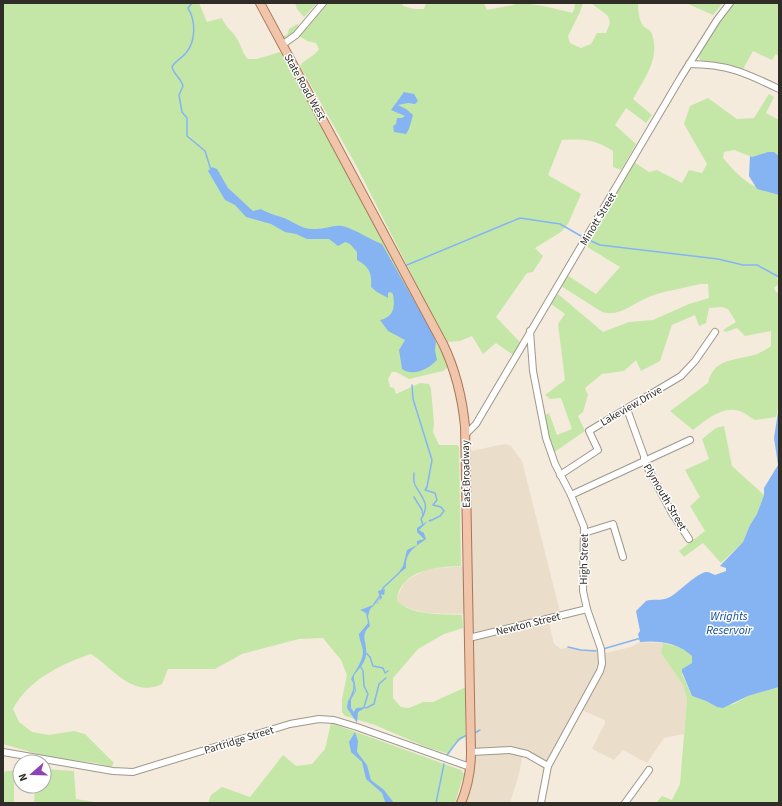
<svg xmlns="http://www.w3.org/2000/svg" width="782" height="806" viewBox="0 0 782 806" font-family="'Source Sans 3',sans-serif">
<rect width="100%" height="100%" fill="#f4ebdd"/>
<path fill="#eaddca" d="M505,444L511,446L522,461L561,616L548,619L554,644L561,649L568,647L581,650L601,649L602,654L631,647L640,642L663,643L661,653L683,685L687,699L684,734L664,738L647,763L623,750L614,760L592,749L605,723V720L579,709L548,766L523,753L519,774L510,803H461L467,790L469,614L427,613L411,609L400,604L397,601L398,596L405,581L428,569L468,566L466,452Z"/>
<g fill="#c4e7a8">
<path d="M3,3H199L207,22L222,18C225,27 233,31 237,39C242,46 242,53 248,59H257L280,52L283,56L327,132L448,365L447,368L443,371L409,379L396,372H392L388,379L390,387L394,388L396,394L420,383L429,384L431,389L434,423L433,432L439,445H457L459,447L461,566C438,567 399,569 397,601C412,616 442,614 462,615L463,628L444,634L418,649L393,678V698L401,707L409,708L423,702H433L466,687L465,737L454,745L449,754L426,747L375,725L345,716L342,712V699L347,675L341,660L323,638L299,639L242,654L215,669H168L162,684C132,698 113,668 91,654C61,664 28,680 13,709L19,722L32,732L49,735L74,731L85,734L114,763L111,767L96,763L52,758L3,744Z"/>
<path d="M295,3H317L304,17L297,9Z"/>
<path d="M327,3H402L403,6L414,9H424L426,3H484L487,10L513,5C523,0 560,10 572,13L574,10L575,3H583L580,12L568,36L570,43L581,48L591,44L597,33H606L610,23L608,16L591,3H638C638,9 639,19 642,24C644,28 649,29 651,32C662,56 644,79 633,99L652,115L646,123L626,108L615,125L636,144L621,170L613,167V151C594,139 584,139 562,140L548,175L581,194L568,224L561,232L535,248L543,256L533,272L527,273L496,317L520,342L513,355L496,343L483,354L472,336L460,341L446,342L357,167L300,66C306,58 314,57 319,49L316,43L307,41L299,36Z"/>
<path d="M686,3H723L713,15Z"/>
<path d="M734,3H779V57L776,54L772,60L753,51L743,69L728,65L700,60L698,56L714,29Z"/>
<path d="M297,24L299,26L290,38L286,39L282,37L280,32L283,36L287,35L289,29Z"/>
<path d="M769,94L774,97L766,113L779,120V156L774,152L752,157L734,150L724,152L723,158C742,180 750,187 779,195V269L777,278L779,284L774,288L776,292L779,293V405L776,417L755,420C751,418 746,414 742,412C724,404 706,420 693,430L670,411L708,383C714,357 736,361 757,354C762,352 767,349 771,346V331L745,336L737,328L726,332L723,330L736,322L728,309L722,307L709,308L706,323L699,326L695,315L672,325L660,361L641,371L636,360L624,371L602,374L585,388L588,395L583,412L578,416L585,431L553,453L544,416L549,413L557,435L572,429L561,398L550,399L545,395L565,380L558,324L565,314L551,304L558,294L603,332L629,322L653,320L689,304L709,298L708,284H700C684,288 665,291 651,296C635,302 619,318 602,312L561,286L567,275L596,294L620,267L584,245L634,162L649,172L657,170L682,183L689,170L702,173L707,164L684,124L690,106L708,98L737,119L754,118Z"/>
<path d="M724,426L732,466L764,495L757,514L750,525L743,542L721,563L703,543L684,557L679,551L705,531L690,506L700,497L685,470L709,459L702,439L716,428Z"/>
<path d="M663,643L684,648L692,656V663L682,669V674L692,696L706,701L717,707L734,704L748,696L779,687V803H656L662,796L672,800L680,784L687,699L683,685L661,653Z"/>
<path d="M331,723L461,770L464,774L455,803H208L211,795L222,787L250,797L283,755L296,766L312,764L325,749Z"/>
<path d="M44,769L74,771L76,799L101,803H34L35,786H44Z"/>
<path d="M5,771H14V803H3V778Z"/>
</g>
<g fill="#86b4f3">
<path d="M404,92L414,94L418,101L415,104L408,103L398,105L406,109L413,115L409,129L406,134L394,132L393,126L396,124L397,118H402L405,116L391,110Z"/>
<path d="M768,152H774L779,156V195L757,189L749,176L750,156L752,157Z"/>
<path d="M212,167L217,169L228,188L253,211L261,209C269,214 276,215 284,218C296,223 302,230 316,229C326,229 336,223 346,227C358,231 369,239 382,244L433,334L436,342L435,350L437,360C429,369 413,377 402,369L399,350L405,340L388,331L380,320C394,317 395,307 393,294L390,292L388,293V298L377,292L371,287C372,274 370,267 357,260V252L350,244L345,242L338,246L329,239H307L296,234L285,232L271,224L246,217L235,205L225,200L208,171Z"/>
<path d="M779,405V687L748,696L723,708L717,707L706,701L692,696L682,672V669L692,663V656C679,643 658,640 640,642L638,634L640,631L636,611L646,601C654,598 660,602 670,597C679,592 699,571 707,572C710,572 712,574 715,575L726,571V568L720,566L743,542L750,525L757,514L764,495V488L778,465L774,438Z"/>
<path d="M431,519L432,521H428L419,530L424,533L426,539C415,547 405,552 406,568L397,575L403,566L407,550L417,545V541L424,539L417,532V528Z"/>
<path d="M385,589L384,595L381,594L382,598L370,609L368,616L370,626C359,636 368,642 366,655C365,665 355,672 354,676C353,680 356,686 356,691L351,699V708L354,712L356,708L367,707L358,712L357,723L347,708L348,701L355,691V686L351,679C355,670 362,663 363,653C363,646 359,640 359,634L368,623L366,613L360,610L378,603L380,598L378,591Z"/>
<path d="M355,732L358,741L357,752L367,765L371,780L384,790L394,803L385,802L382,793L366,779L362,762L351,752L349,742Z"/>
</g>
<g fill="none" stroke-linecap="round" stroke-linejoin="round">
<g stroke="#86b4f3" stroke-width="1.5">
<path d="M192,3L188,8C196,21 196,41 186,53C181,59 175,61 172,67C174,75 181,78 183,86L179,95L182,112L187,118V136L205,151L211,170"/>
<path d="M217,184L221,191"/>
<path d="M589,240L600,245L718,259L743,265H757L779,277"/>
<path d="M407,265L520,218L560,224L581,236"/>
<path d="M412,385L413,399L432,460L427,487L425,490L435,493L437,500L433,505L441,507L444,511L440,516L430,521"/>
<path d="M414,473C414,476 413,481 415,485C422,498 431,504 421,519L423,525"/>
<path d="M414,497L422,510L423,516"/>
<path d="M381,592L383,588L399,573"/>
<path d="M374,604L380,596"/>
<path d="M568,647L581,650L596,651"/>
<path d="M603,649L641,638"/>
<path d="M366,653L370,657L373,666L383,668L385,673L388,671"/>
<path d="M361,667L363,671L364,686L368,694L364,707"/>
<path d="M350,700L354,689V682"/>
<path d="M366,708L374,704L379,684L386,678"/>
<path d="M473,734L480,730"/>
<path d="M447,755L459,739L467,735"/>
<path d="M436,803L444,764"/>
</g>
<defs>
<g id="minor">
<path d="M282,45L296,35L323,3"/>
<path d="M689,64C727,64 746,73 779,89"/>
<path d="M530,331L533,371L546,438L555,464L571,495L584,527L583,591L587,609L601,649L602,664L600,671L548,766L541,803"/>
<path d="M627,409L644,456V461L672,513L689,539"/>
<path d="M466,434L476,424L681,77L717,20L730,3"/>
<path d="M560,475L598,450L589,431L681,376L695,361L715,332"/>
<path d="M571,495L690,440"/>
<path d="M584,533L613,524L623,557"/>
<path d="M469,638L587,609"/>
<path d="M3,752L113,771L133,772L290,724L319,719L334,720L357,727L470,767"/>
<path d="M471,752L510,750L527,754L548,766"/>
<path d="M625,803L649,770"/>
</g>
<path id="major" d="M260,3L443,344C456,371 462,396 465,426L471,752C471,771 468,786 461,803"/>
</defs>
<use href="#minor" stroke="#9f978a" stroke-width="8"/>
<use href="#major" stroke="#a77658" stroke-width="10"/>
<use href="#minor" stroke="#fff" stroke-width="6"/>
<use href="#major" stroke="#f1c5aa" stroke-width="8"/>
</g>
<g text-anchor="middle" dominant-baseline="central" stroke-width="3" stroke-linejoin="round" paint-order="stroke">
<g font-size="11" fill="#302d28" stroke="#fff">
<text transform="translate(305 87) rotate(61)">State Road West</text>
<text transform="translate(598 219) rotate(-59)">Minott Street</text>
<text transform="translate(631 406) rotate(-30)">Lakeview Drive</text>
<text transform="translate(466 474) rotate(-91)">East Broadway</text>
<text transform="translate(665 497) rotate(60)">Plymouth Street</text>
<text transform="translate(584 559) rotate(-89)">High Street</text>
<text transform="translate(528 624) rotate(-14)">Newton Street</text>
<text transform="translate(239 740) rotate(-17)">Partridge Street</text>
</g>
<g font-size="12" font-style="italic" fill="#0d4892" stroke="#fff">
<text x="729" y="616">Wrights<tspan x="729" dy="14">Reservoir</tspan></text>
</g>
</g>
<rect width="782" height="806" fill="none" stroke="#302d28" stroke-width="8"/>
<g transform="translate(32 774) rotate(250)"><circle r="19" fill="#ffffff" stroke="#acaba9"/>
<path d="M0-3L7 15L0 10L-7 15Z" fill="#8e42b3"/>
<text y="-6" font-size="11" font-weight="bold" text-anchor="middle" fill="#302d28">N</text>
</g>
</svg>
